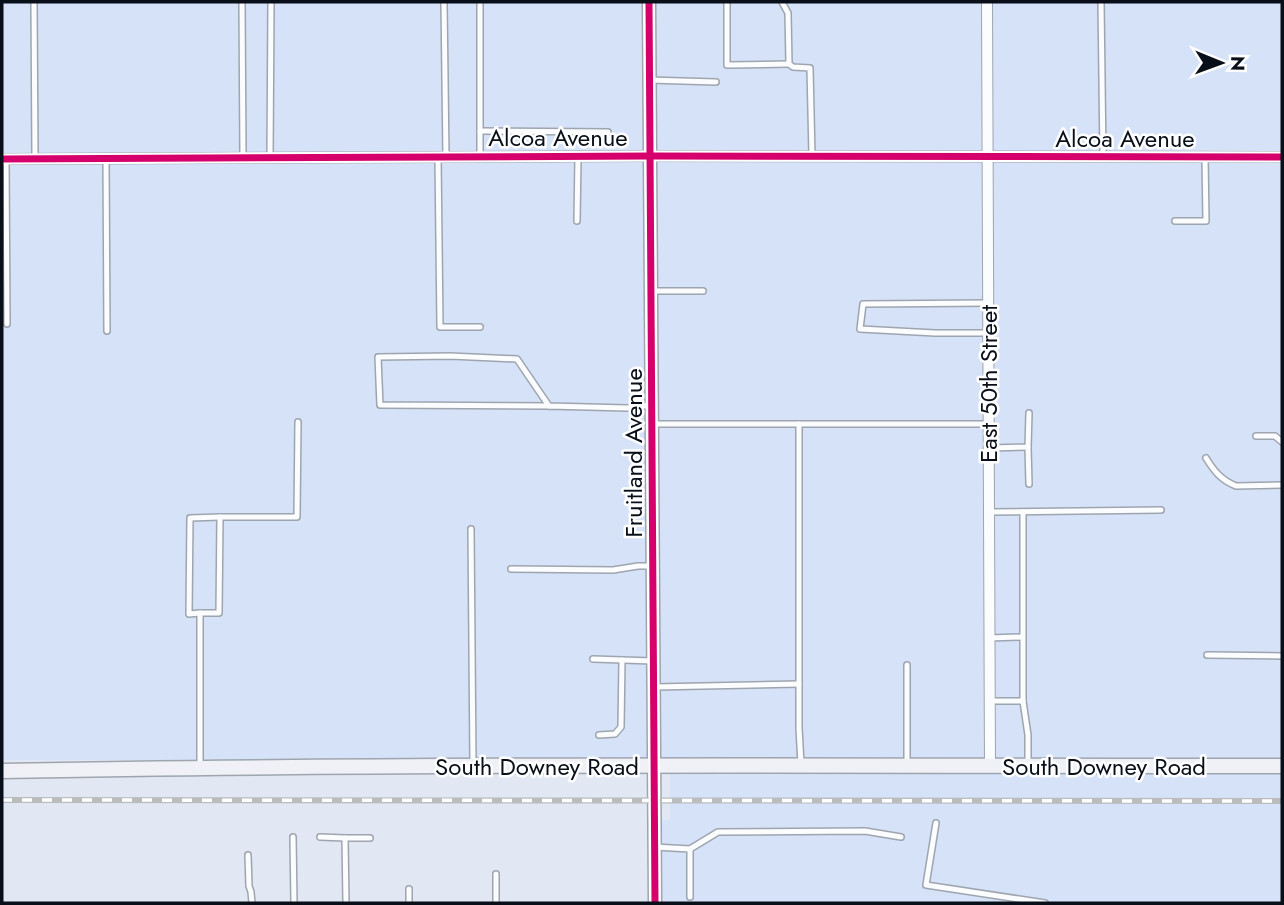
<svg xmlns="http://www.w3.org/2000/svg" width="1284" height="905" viewBox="0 0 1284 905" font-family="Jost,sans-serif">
<rect width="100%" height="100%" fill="#e1e8f3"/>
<path fill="#d5e2f8" d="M2,2H1282V903H652L653,821L670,820V760H2Z"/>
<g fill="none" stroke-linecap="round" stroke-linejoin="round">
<defs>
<g id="service">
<path d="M34,2L35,159"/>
<path d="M242,2L243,158"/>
<path d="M444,2L446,157"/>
<path d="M480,2V157"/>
<path d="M727,2V65L789,64"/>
<path d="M782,2L788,13L789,64L793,67L810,68L812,156"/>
<path d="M1101,2L1103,157"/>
<path d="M649,80L716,82"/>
<path d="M480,131L608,132"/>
<path d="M438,157L440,327H480"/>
<path d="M270,158L271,2"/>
<path d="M6,159L7,324"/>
<path d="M106,159L107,331"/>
<path d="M577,221L578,157"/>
<path d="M1175,221H1206L1205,157"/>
<path d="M650,291H703"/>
<path d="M988,303L863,304L860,329L935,333H988"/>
<path d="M549,406L517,359L450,356L378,357L380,405L549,406L627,408L652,405"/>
<path d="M652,424H988"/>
<path d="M799,424V728L801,764"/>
<path d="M1256,436H1275L1282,442"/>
<path d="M1028,447L1029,484"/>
<path d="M989,448L1028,447L1029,413"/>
<path d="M1206,458C1214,471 1221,480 1236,486L1282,485"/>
<path d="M989,512L1161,510"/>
<path d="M1023,512V701L1028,735V763"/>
<path d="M471,529L473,765"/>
<path d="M511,569L613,570L638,566H653"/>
<path d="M200,613L189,614L190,518L220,517"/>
<path d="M989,638L1022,637"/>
<path d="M1207,655L1282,656"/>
<path d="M593,659L653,661"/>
<path d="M907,665V764"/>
<path d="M654,687L799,684"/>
<path d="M990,701H1023"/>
<path d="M599,735L615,734L621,727L622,660"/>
<path d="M200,767V613H219L220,517H297L298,422"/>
<path d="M936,823L926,885L1045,903"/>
<path d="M293,837L294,903"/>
<path d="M320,837L345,838"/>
<path d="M655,847L690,849L718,832L865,831L901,837"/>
<path d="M690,849V897"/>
<path d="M248,855L249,886L251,892L252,903"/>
<path d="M409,889V903"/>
<path d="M346,903L345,838H370"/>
<path d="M496,903V874"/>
</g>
<g id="minor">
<path d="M987,2L990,766"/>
<path d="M2,159L650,156L1282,157"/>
</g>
<path id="tertiary" d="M649,2L655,903"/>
<path id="secondary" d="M2,771C429,763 855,766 1282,766"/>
</defs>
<use href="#service" stroke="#9fa5af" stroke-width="8"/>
<use href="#minor" stroke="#9fa5af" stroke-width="12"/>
<use href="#tertiary" stroke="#9fa5af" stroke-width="15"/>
<use href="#secondary" stroke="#9fa5af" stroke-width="17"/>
<use href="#service" stroke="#fafcfd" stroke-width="5"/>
<use href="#minor" stroke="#fafcfd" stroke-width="10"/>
<use href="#tertiary" stroke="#fafcfd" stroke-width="12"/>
<use href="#secondary" stroke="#eff1f6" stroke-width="14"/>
<defs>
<path id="rail" d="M2,800L1282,801"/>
</defs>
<use href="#rail" stroke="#babcbe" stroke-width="6"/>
<use href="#rail" stroke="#fff" stroke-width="3.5" stroke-dasharray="10" stroke-linecap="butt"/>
<defs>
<g id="cycleway">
<path d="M649,2L655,903"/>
<path d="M2,159L650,156L1282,157"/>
</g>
</defs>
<use href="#cycleway" stroke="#fff" stroke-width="11"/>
<use href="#cycleway" stroke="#d6006c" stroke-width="7"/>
</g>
<g text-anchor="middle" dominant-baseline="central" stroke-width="5" stroke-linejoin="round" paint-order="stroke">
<g font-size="24" fill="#080f19" stroke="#fff">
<text x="558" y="137">Alcoa Avenue</text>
<text x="1125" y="138">Alcoa Avenue</text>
<text transform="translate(988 384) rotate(-90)">East 50th Street</text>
<text transform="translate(633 453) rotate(-90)">Fruitland Avenue</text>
<text x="537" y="766">South Downey Road</text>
<text x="1104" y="766">South Downey Road</text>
</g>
</g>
<rect width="1284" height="905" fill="none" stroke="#080f19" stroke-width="7"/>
<g transform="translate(1221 63) rotate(91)" stroke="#ffffff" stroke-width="5" paint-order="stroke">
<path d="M0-5L12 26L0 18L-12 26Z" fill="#080f19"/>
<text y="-10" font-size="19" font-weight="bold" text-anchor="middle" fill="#080f19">N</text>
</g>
</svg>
